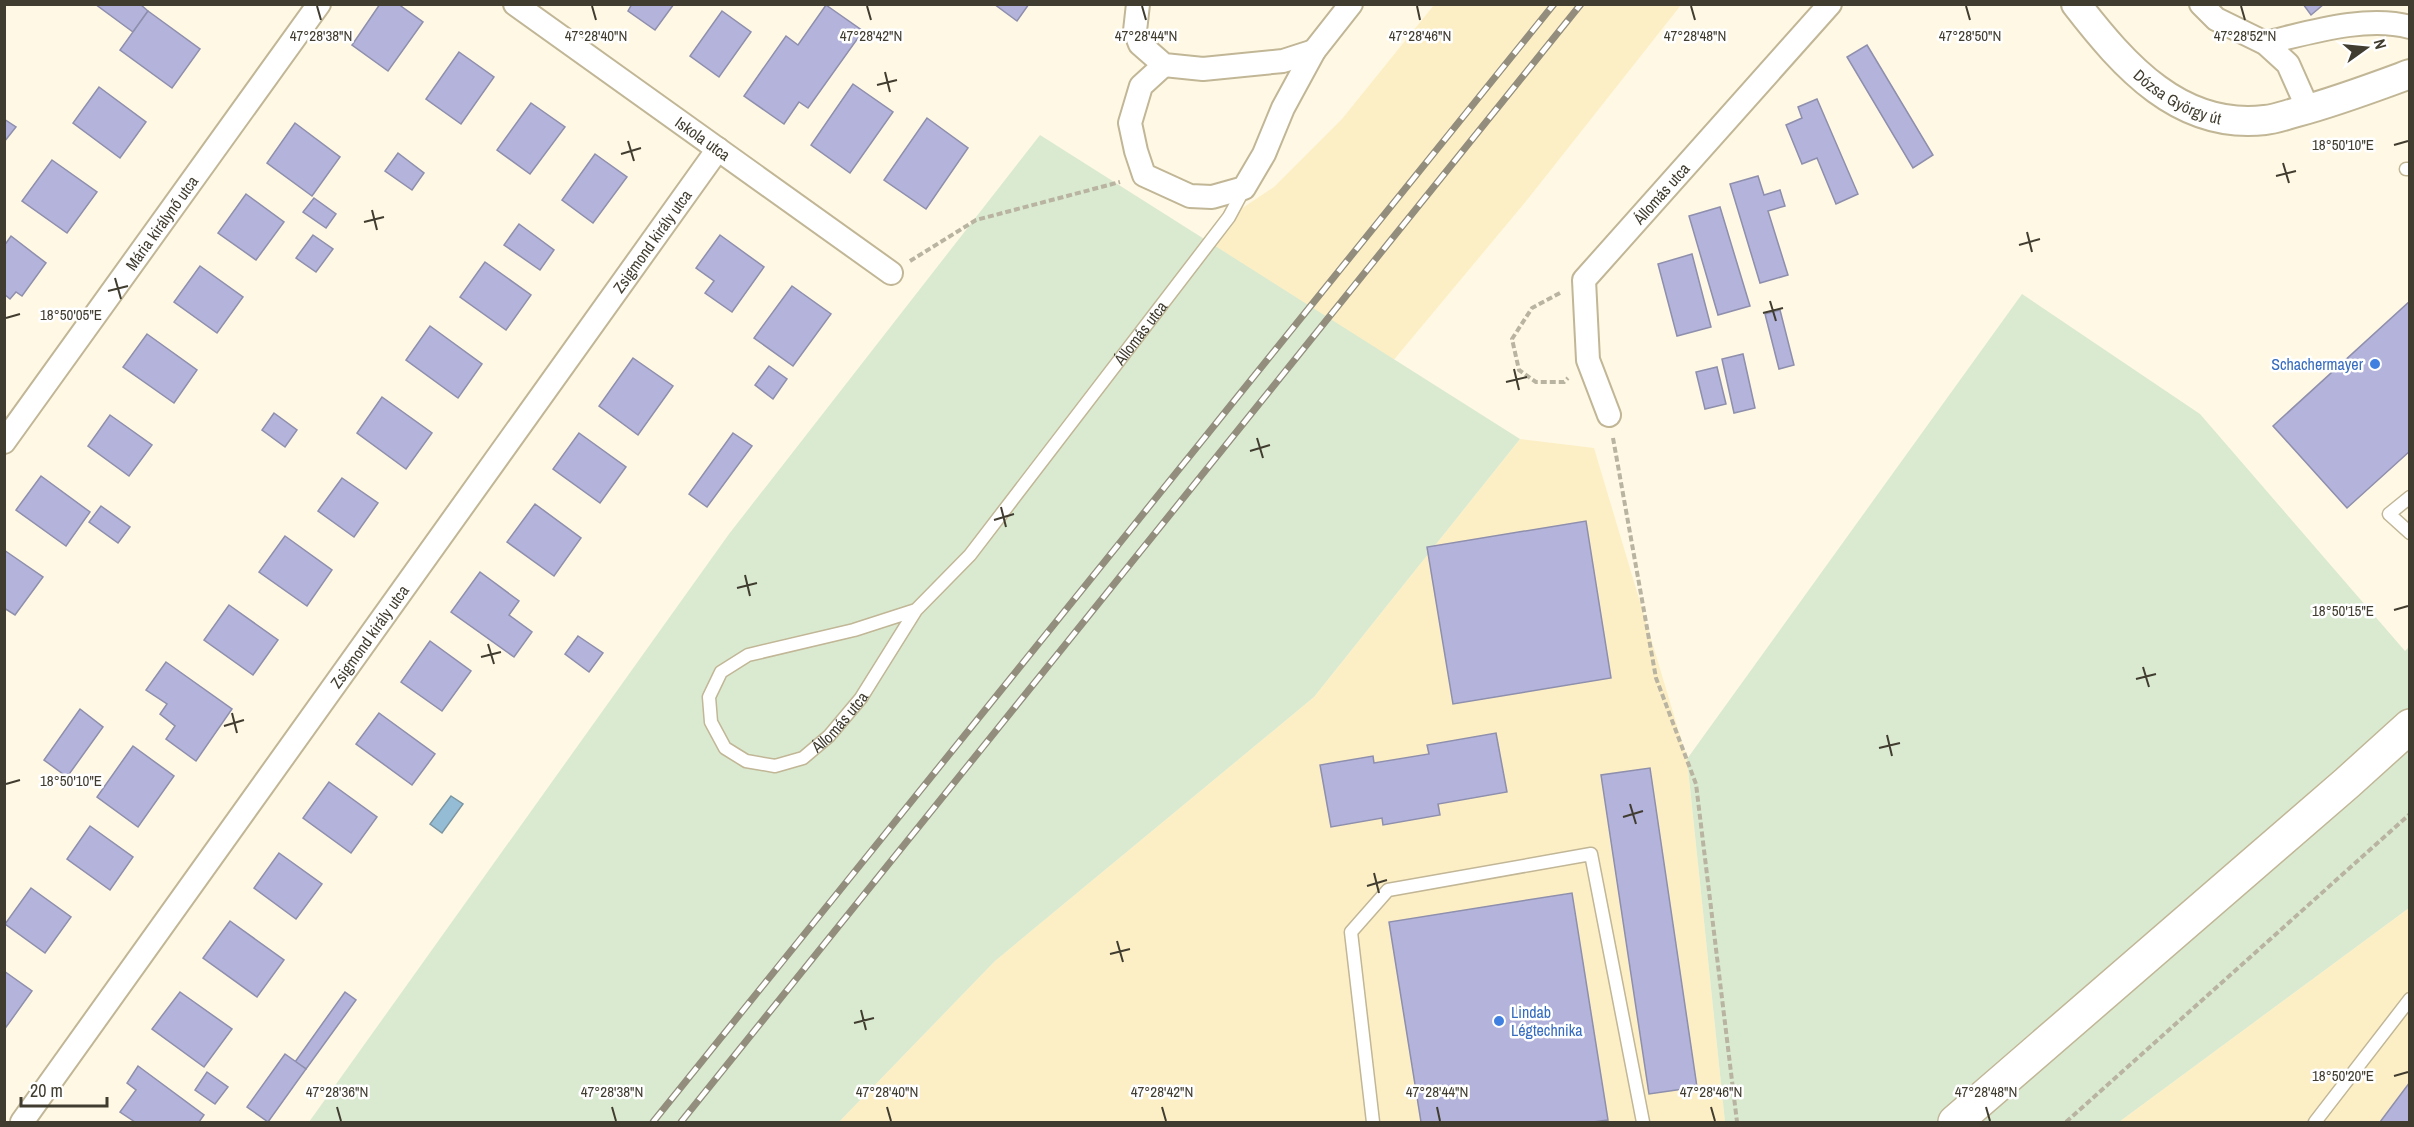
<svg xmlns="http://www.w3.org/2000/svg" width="2414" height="1127" viewBox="0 0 2414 1127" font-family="'Archivo Narrow',sans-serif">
<rect width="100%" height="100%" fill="#fff8e4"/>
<g fill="#fdefc5">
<path d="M1434,5H1681L1527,200L1263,517L591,1122L1229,217L1274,187L1342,119Z"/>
<path d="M1520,439L1594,448L1687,759L1725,1122H839L995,961L1314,697Z"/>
<path d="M2409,908V1122H2119Z"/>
</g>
<g fill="#daead0">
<path d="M1040,135L1520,439L1314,697L995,961L839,1122H309L729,534Z"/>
<path d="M2022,294L2200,414L2405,651L2409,647V908L2119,1122H1725L1687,759Z"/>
</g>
<path fill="#94bdd5" stroke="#7b96a3" stroke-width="1.5" d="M451,796L463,804L442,833L430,824Z"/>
<g fill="#b3b3db" stroke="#8e8ead" stroke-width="1.5">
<path d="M95,4H140L148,11L133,32Z"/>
<path d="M380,4H398L423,22L388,71L352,45Z"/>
<path d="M632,4H674L655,30L628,11Z"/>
<path d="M994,4H1029L1017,21Z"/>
<path d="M2303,4H2324L2311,15Z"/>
<path d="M826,5L863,31L808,108L799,102L784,124L744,96L786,36L798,45Z"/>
<path d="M148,11L200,49L172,88L120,50Z"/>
<path d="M722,11L751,32L719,77L690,56Z"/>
<path d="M1867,45L1933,155L1913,168L1847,57Z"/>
<path d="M459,52L494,77L461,124L426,99Z"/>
<path d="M853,84L893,112L850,173L811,145Z"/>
<path d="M99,87L146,122L120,158L73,123Z"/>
<path d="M1817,99L1858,194L1836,204L1817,158L1802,164L1786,125L1802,118L1798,107Z"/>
<path d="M531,103L565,127L530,174L497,150Z"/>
<path d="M927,118L968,148L926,209L884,180Z"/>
<path d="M4,119L16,127L4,142Z"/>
<path d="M295,123L340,157L312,196L267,163Z"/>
<path d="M398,153L424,173L412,190L385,171Z"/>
<path d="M595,154L627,177L593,223L562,200Z"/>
<path d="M52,160L97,192L67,233L22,201Z"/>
<path d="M1758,176L1764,195L1780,190L1785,206L1768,211L1788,275L1760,283L1730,184Z"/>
<path d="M246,194L284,222L256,260L218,233Z"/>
<path d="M314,198L336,214L326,228L303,212Z"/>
<path d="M1720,207L1750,306L1718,315L1689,216Z"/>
<path d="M519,224L554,250L540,270L504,245Z"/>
<path d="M313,235L333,249L316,272L296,258Z"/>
<path d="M720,235L764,267L732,312L705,293L714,281L696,268Z"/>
<path d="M11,236L46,263L22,296L16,292L10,299L4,294V246Z"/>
<path d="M1692,254L1711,327L1677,336L1658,264Z"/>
<path d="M485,262L531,295L506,330L460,297Z"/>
<path d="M200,266L243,297L217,333L174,302Z"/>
<path d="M792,286L831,314L793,366L754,338Z"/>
<path d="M2410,301V451L2347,508L2273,426Z"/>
<path d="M1780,310L1794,365L1779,369L1765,314Z"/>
<path d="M430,326L482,364L458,398L406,360Z"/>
<path d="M147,334L197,370L174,403L123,367Z"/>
<path d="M1743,354L1755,408L1734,413L1722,359Z"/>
<path d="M633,358L673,386L638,435L599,406Z"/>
<path d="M769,366L787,379L773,399L755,385Z"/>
<path d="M1717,367L1726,404L1705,409L1696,372Z"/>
<path d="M382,397L432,433L406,469L357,433Z"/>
<path d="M274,413L297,430L285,447L262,430Z"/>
<path d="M110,415L152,445L129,476L88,446Z"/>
<path d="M579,433L626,467L600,503L553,469Z"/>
<path d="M733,433L752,446L707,507L689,494Z"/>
<path d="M41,476L90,512L66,546L16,510Z"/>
<path d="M342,478L378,503L354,537L318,511Z"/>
<path d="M535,504L581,538L554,576L507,542Z"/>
<path d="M101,506L130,527L118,543L89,522Z"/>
<path d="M1586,521L1611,678L1453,704L1427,547Z"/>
<path d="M285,536L332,570L307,606L259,572Z"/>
<path d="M4,550L43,577L15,615L4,608Z"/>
<path d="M480,572L519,601L509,615L532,632L514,657L451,612Z"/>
<path d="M229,605L278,640L253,675L204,640Z"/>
<path d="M578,636L603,653L589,672L565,654Z"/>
<path d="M430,641L471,671L442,711L401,682Z"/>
<path d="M166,662L232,709L196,761L166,739L175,726L160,714L167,704L146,690Z"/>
<path d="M80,709L103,727L67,777L44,760Z"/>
<path d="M379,713L435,754L412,785L356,744Z"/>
<path d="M1496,733L1507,792L1438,804L1440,815L1383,825L1382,818L1331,827L1320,765L1373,756L1374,763L1429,754L1427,745Z"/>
<path d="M133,746L174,776L138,827L97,797Z"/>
<path d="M1650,768L1697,1087L1649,1094L1601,775Z"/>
<path d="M329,782L377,817L351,853L303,818Z"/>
<path d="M90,826L133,857L110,890L67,859Z"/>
<path d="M279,853L322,884L296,919L254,888Z"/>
<path d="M31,888L71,917L45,953L5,924Z"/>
<path d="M1572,893L1608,1120L1593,1122H1421L1389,922Z"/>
<path d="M230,921L284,960L257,997L203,958Z"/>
<path d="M4,971L32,991L4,1030Z"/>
<path d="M180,992L232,1029L204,1067L152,1029Z"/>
<path d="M345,992L356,1000L306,1069L295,1062Z"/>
<path d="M285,1054L306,1069L268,1122L247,1107Z"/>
<path d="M138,1066L204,1115L199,1122H135L120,1112L136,1090L127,1083Z"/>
<path d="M207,1072L228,1087L215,1104L195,1090Z"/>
<path d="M2410,1082V1122H2380Z"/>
</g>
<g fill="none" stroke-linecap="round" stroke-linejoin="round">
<defs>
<g id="service">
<path d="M2406,169H2410"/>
<path d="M2410,497L2389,514L2410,533"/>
<path id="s1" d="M916,610L854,630L748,655L721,672L709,697L711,722L725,748L746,761L775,766L803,758L829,736L861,698L916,610L970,555L1229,217L1244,189"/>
<path d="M1373,1122L1351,932L1388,890L1591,854L1643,1122"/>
<path d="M2315,1122L2410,999"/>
</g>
<g id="minor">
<path id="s2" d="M515,4L891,273"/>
<path d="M1138,4L1135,31L1140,44L1164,65L1203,69L1283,61L1314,51"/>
<path d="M2201,4L2216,19L2265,43L2288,64L2308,109"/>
<path d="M2265,43C2309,33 2365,15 2410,27"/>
<path d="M1164,65L1141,86L1130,123L1136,151L1144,175L1190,196L1212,197L1244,188L1264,154L1283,108L1314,51L1351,4"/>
<path id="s3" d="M1609,415L1588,360L1584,280L1830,4"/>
<path id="s4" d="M4,442L319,4"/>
<path id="s5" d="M22,1122L718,149"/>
</g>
<g id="tertiary">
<path id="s6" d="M2076,4C2124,66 2180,130 2265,120C2276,119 2286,115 2297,112C2335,102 2372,88 2410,74"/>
</g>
<path id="primary" d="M1955,1122L2347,783L2410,726"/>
</defs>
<use href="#service" stroke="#c1b696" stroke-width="15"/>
<use href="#minor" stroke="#c1b696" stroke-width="26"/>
<use href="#tertiary" stroke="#c1b696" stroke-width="32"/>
<use href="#primary" stroke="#c1b696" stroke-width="36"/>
<g stroke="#b9b3a1" stroke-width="4" stroke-dasharray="6 3" stroke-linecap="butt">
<path d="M910,261L976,220L1120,182"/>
<path d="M1560,293L1532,308L1512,339L1519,370L1536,382H1564L1568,378"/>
<path d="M1613,438L1656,678L1696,784L1737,1122"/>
<path d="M2066,1122L2410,814"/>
</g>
<use href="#service" stroke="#fff" stroke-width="12"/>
<use href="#minor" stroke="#fff" stroke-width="22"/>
<use href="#tertiary" stroke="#fff" stroke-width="28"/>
<use href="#primary" stroke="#fff" stroke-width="33"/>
<defs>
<g id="rail">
<path d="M653,1122L1554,4"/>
<path d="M681,1122L1581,4"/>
</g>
</defs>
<use href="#rail" stroke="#928d7d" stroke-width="7"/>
<use href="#rail" stroke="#fff" stroke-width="4.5" stroke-dasharray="14" stroke-linecap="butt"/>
</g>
<path fill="none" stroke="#403c2f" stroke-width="2" d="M317,6L321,20M592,6L596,20M867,6L871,20M1142,6L1146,20M1417,6L1420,20M1691,6L1695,20M1966,6L1970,20M2241,6L2245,20M885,72L890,92M877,85L897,80M628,141L634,161M2394,145L2408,141M621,154L641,148M2283,163L2289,183M2276,176L2296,171M372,210L377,230M364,222L384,217M2027,232L2032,252M2019,245L2040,239M115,278L121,299M108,291L128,286M1770,301L1776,321M1763,313L1783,308M6,318L20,314M1514,369L1519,390M1506,382L1527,377M1257,438L1263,458M1250,451L1270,445M1001,507L1006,527M994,520L1014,514M745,575L750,596M737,588L757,583M2394,610L2408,606M488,644L494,664M481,657L501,652M2143,667L2149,687M2136,679L2156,674M232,713L237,733M224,726L244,720M1887,735L1892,756M1879,748L1900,743M6,784L20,780M1630,804L1636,824M1623,817L1643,811M1374,873L1379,893M1367,886L1387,880M1117,941L1123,962M1110,954L1130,949M861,1010L866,1030M854,1023L874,1018M2394,1076L2408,1072M337,1107L341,1121M612,1107L616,1121M887,1107L891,1121M1162,1107L1166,1121M1437,1107L1440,1121M1711,1107L1715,1121M1986,1107L1990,1121"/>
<g fill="#3f7fe0" stroke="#fff" stroke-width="2">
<circle cx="2375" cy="364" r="6"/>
<circle cx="1499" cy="1021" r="6"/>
</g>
<g text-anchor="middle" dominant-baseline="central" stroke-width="5" stroke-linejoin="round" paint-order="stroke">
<g font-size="16" fill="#403c2f" stroke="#fff">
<text stroke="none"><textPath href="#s6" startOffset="140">Dózsa György út</textPath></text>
<text stroke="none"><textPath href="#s2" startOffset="231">Iskola utca</textPath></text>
<text stroke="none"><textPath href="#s3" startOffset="255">Állomás utca</textPath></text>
<text stroke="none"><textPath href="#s4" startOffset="270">Mária királynő utca</textPath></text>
<text stroke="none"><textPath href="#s5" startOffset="1083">Zsigmond király utca</textPath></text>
<text stroke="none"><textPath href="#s1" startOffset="916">Állomás utca</textPath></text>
<text stroke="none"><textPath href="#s5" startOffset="597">Zsigmond király utca</textPath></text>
<text stroke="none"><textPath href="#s1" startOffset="423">Állomás utca</textPath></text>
</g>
<g font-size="16" fill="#366cbe" stroke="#fff" text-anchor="end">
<text x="2363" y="364">Schachermayer</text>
<text x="1511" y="1012" text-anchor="start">Lindab<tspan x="1511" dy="18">Légtechnika</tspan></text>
</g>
</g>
<g font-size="15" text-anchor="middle" fill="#403c2f" stroke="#fff" stroke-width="5" stroke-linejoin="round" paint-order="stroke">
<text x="321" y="41">47°28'38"N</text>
<text x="596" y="41">47°28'40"N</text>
<text x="871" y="41">47°28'42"N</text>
<text x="1146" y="41">47°28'44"N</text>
<text x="1420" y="41">47°28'46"N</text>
<text x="1695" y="41">47°28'48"N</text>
<text x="1970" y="41">47°28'50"N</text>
<text x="2245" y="41">47°28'52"N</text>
<text x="2343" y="150">18°50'10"E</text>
<text x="71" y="320">18°50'05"E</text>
<text x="2343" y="616">18°50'15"E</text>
<text x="71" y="786">18°50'10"E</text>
<text x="2343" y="1081">18°50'20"E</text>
<text x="337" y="1097">47°28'36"N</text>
<text x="612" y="1097">47°28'38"N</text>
<text x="887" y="1097">47°28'40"N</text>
<text x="1162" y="1097">47°28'42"N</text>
<text x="1437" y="1097">47°28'44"N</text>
<text x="1711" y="1097">47°28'46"N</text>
<text x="1986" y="1097">47°28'48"N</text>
</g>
<rect width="2414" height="1127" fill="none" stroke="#403c2f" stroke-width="12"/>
<g transform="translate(2366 48) rotate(75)" stroke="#ffffff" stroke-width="4.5" paint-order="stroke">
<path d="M0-4.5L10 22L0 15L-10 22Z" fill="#403c2f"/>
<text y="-9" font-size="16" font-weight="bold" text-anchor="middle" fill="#403c2f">N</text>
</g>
<path d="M21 1097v9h86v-9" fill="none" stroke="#403c2f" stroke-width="3"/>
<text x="30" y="1097" font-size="18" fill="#403c2f" stroke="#ffffff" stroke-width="4.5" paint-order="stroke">20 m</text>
</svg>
